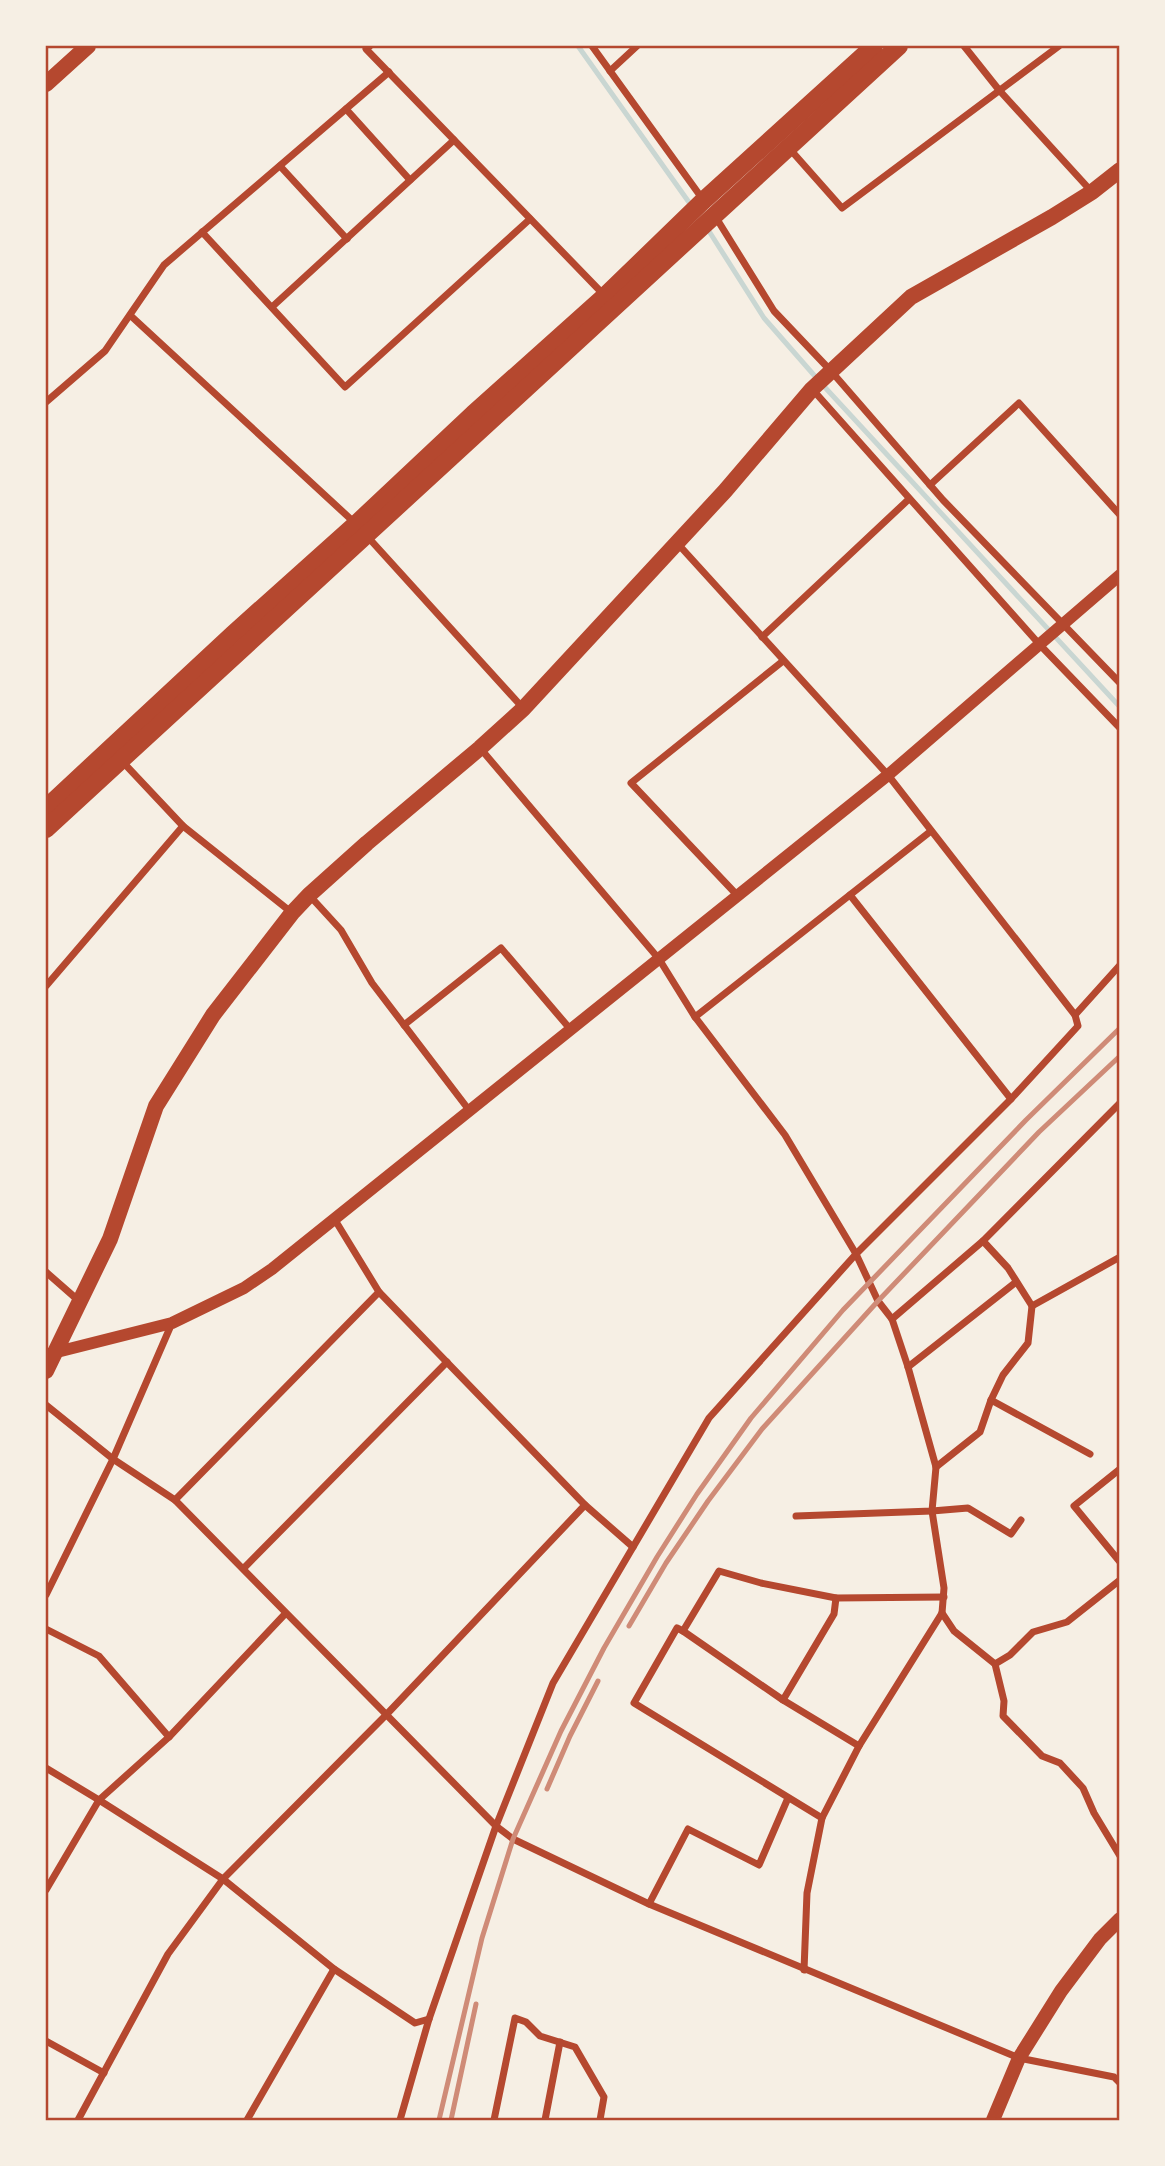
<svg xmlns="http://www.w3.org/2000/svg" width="1165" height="2166" viewBox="0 0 1165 2166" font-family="'Alegreya Sans',sans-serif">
<rect width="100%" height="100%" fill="#f6efe4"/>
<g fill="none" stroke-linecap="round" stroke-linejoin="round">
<g stroke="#c9d6d2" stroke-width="5">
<path d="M578,46L693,208"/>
<path d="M707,228L764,318L820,382L1120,707"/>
</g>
<g stroke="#b5482f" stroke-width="7">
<path d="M370,46L366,49L605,296"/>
<path d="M592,46L704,201"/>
<path d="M964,46L999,90L1092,192"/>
<path d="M610,71L637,46"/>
<path d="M346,109L410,180"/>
<path d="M788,147L842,208L1059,46"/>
<path d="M280,166L347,239"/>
<path d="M715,216L774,311L831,371L943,500L1120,683"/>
<path d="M202,232L345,387L530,219"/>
<path d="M272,307L454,140"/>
<path d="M131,316L356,524"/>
<path d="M813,390L1040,645L1120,728"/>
<path d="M46,402L105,351L164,265L389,72"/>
<path d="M930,485L1019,403L1120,515"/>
<path d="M366,535L523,708"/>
<path d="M762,637L909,499"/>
<path d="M480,748L659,959L695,1017L785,1135L856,1254L878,1301L892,1319L908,1367L936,1467L932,1511L944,1588L942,1613L859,1746L822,1818L807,1893L804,1970"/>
<path d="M120,759L183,826L291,912"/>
<path d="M309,895L341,930L372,983L469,1110"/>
<path d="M737,895L631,783L783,661"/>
<path d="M850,895L1011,1099"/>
<path d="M46,986L183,826"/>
<path d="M1075,1015L1120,965"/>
<path d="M695,1017L931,831"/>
<path d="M404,1025L501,948L571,1030"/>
<path d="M335,1220L379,1292L585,1505L633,1547"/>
<path d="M46,1272L79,1301"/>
<path d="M1032,1306L1120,1257"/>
<path d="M892,1319L983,1241L1120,1103"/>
<path d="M908,1367L1016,1282"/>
<path d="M991,1400L1090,1454"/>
<path d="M46,1405L113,1459L175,1500L496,1826L513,1839L649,1904L1019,2058L1114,2077L1120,2083"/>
<path d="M936,1467L980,1432L991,1400L1003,1375L1028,1343L1032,1306L1008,1268L983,1241"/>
<path d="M1120,1469L1074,1506L1120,1562"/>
<path d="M175,1500L379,1292"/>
<path d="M796,1516L932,1511L968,1508L1011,1534L1021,1520"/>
<path d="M244,1568L447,1362"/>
<path d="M46,1595L113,1459L172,1323"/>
<path d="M942,1613L954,1631L995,1664L1004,1701L1003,1716L1042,1756L1060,1763L1083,1788L1094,1813L1120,1856"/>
<path d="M46,1629L99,1656L169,1737"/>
<path d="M683,1631L677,1628L634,1703L822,1818"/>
<path d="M995,1664L1010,1655L1033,1632L1067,1622L1120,1580"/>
<path d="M783,1700L834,1614L836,1598"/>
<path d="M859,1746L783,1700L683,1631L719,1571L761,1583L836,1598L944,1597"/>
<path d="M46,1768L99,1800L223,1879L334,1969L415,2023L429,2019"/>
<path d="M46,1890L99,1800L169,1737L285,1614"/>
<path d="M649,1904L688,1829L759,1865L788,1798"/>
<path d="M46,2041L104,2073"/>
<path d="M78,2120L168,1954L223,1879L386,1715L585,1505"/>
<path d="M247,2120L334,1969"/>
<path d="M400,2120L429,2019L472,1895L496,1826L553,1683L709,1418L856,1254L1011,1099L1078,1026L1075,1015L888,775L678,544"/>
<path d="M494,2120L515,2018L526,2022L540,2036L575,2047L604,2097L600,2120"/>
<path d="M545,2120L560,2042"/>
</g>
<path stroke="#b5482f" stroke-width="12" d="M49,1354L172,1323L244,1288L272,1269L888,775L1120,575"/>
<path stroke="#b5482f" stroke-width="14" d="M993,2120L1019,2058L1061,1991L1100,1939L1120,1919"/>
<g stroke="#b5482f" stroke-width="16">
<path d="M46,84L88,46"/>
<path d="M46,1371L110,1239L156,1106L213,1015L292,913L309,895L367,843L480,748L523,709L725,491L812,389L911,297L1052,217L1092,192L1120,170"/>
</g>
<g stroke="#b5482f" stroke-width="18">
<path d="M46,808L233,634L356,524L473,414L605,296L703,201L874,46"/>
<path d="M46,829L899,46"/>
</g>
<g stroke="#cf8b77" stroke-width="5">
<path d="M629,1626L666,1563L708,1501L762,1429L878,1301L1039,1132L1120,1056"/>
<path d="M547,1789L570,1736L598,1681"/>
<path d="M439,2120L482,1938L513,1839L561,1731L604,1648L657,1557L697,1494L751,1418L843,1310L1026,1120L1120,1028"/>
<path d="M451,2120L476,2004"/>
</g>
</g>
<rect width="1165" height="2166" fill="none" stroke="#f6efe4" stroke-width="94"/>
<rect x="47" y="47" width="1071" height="2072" fill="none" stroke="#b5482f" stroke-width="2.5"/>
</svg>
